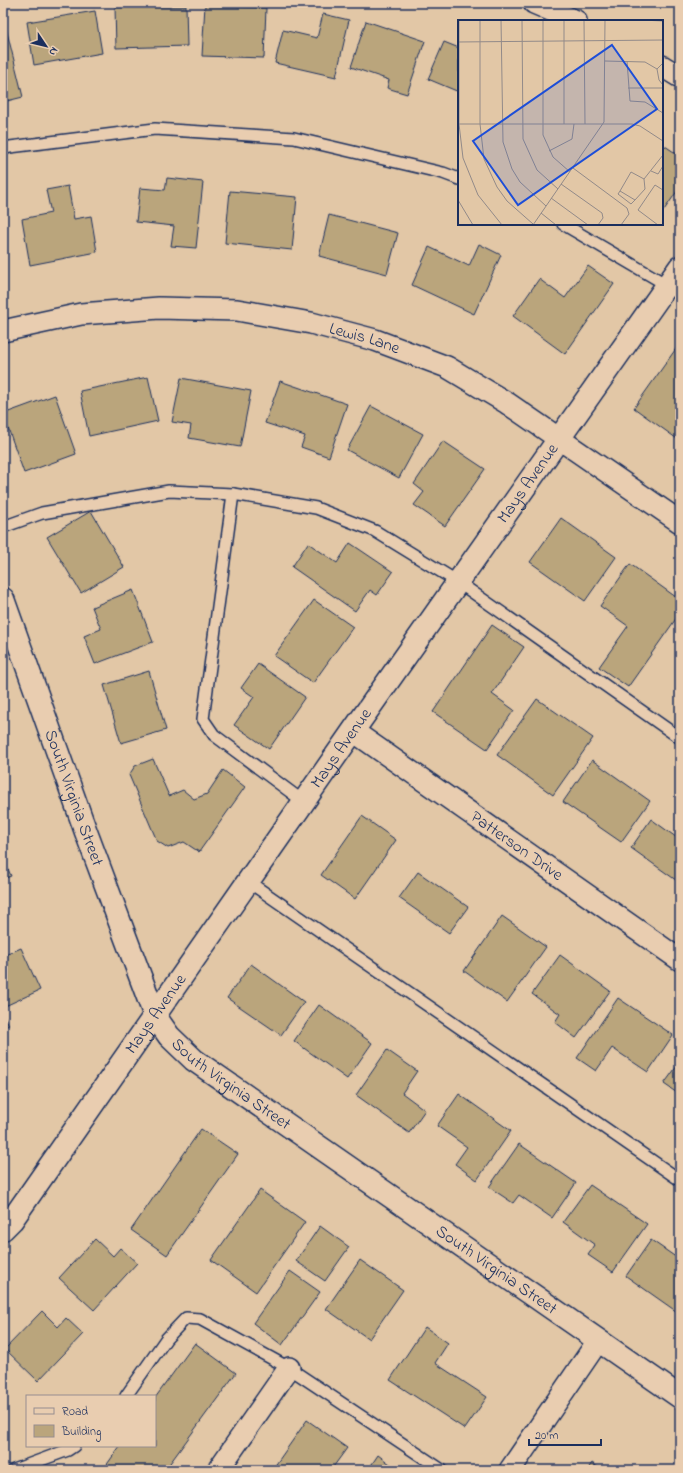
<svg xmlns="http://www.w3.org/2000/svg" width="683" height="1473" viewBox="0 0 683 1473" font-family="'Indie Flower',sans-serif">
<rect width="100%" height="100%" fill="#e2c7a6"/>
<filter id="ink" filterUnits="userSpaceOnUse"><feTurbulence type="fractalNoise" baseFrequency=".025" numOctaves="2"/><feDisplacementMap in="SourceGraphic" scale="8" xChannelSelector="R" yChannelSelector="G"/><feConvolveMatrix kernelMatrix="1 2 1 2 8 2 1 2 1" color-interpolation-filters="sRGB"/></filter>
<g filter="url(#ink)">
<g fill="#baa57c" stroke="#1b2f5e">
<path d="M205,5L266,8L264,58L202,56Z"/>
<path d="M186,6L187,46L116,48L115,7Z"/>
<path d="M95,11L102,53L34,65L27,22Z"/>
<path d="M323,14L349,20L336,77L275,63L283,30L317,38Z"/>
<path d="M366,21L425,41L407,94L387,88L389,80L351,67Z"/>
<path d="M5,24L23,97L3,102V25Z"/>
<path d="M444,42L459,48V92L428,79Z"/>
<path d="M662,144L680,156V187L662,213Z"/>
<path d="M167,178L203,182L196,248L171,246L174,226L136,222L140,188L165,190Z"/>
<path d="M68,186L74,219L91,216L97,252L30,265L22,219L51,213L46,190Z"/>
<path d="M230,191L297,197L292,250L225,243Z"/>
<path d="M329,215L398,233L387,274L319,256Z"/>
<path d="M479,244L501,255L474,314L412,285L429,247L469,266Z"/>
<path d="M588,266L614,284L565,354L513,316L539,279L565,298Z"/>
<path d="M680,343V441L634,408Z"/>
<path d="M148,377L158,421L89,436L80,391Z"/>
<path d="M181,378L251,391L240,447L189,438L191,425L172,422Z"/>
<path d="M280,381L347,404L329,457L301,447L305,436L265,423Z"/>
<path d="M55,395L76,454L24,473L3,414Z"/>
<path d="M371,406L423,434L399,478L347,450Z"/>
<path d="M443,441L485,469L445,526L414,505L424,492L414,484Z"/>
<path d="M91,511L124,567L81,593L47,537Z"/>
<path d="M561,518L616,557L585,601L530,562Z"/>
<path d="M308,543L337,563L350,543L393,572L377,595L370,590L355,611L292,567Z"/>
<path d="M630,564L680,600V613L628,687L599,667L628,626L600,606Z"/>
<path d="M133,590L153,642L95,664L84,636L101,629L92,607Z"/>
<path d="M314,600L353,627L313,683L274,656Z"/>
<path d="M492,625L524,647L492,694L514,710L487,749L433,712Z"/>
<path d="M258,664L305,697L269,749L234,725L254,697L241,688Z"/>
<path d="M149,671L166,730L121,743L104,685Z"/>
<path d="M537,699L593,738L553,795L497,755Z"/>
<path d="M153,759L169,796L183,790L194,799L207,794L223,770L245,787L199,852L184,842L168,848L157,841L129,775L135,766Z"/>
<path d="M592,760L650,801L621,842L563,802Z"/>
<path d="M362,816L396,840L355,899L321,875Z"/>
<path d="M651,819L680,840V883L631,848Z"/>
<path d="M3,857L11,876L3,879Z"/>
<path d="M418,872L468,907L449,933L399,898Z"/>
<path d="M502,916L546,947L507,1002L464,971Z"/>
<path d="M21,948L40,990L3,1007V956Z"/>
<path d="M560,955L610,991L576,1038L555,1022L560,1014L532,994Z"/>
<path d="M251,964L304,1002L281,1035L227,998Z"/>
<path d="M618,998L673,1035L648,1072L612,1048L596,1071L577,1058Z"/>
<path d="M319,1005L372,1043L347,1079L294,1041Z"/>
<path d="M3,1013L9,1025L3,1028Z"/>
<path d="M387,1050L417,1071L402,1093L425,1110L409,1133L356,1095Z"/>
<path d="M680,1062V1095L664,1084Z"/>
<path d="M459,1094L511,1131L477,1180L455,1164L467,1147L437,1126Z"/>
<path d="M201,1129L238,1154L167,1255L131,1230Z"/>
<path d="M519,1144L576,1183L552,1218L519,1195L513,1203L489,1187Z"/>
<path d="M590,1185L647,1224L613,1272L588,1255L595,1245L563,1222Z"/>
<path d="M260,1190L305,1222L256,1292L211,1260Z"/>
<path d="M320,1226L349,1247L325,1281L296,1261Z"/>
<path d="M95,1239L113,1256L120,1248L137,1263L94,1310L59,1278Z"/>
<path d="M651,1240L680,1260V1314L626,1276Z"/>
<path d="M360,1260L403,1290L369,1339L326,1309Z"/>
<path d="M290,1271L320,1292L282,1345L253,1323Z"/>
<path d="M42,1311L58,1327L66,1318L83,1334L38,1381L5,1349Z"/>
<path d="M425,1327L448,1343L435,1363L487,1397L465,1429L390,1380Z"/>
<path d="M195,1343L236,1373L165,1470H103L120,1446H155V1398Z"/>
<path d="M307,1420L347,1448L331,1470H272Z"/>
<path d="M378,1455L398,1470H368Z"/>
<path d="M592,1463L602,1470H587Z"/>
</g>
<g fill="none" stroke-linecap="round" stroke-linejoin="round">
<defs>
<g id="lane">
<path d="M3,149L10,147L155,129L294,138L443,173L459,179"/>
<path d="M563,224L667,285L680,294"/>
<path d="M233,494L203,719L214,735L304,802"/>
<path d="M3,527L42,513L169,491L233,494L316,508L375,531L458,582L680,738"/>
<path d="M249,882L680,1180"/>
<path d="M126,1396L166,1339L186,1318L200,1319L289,1368L442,1470"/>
<path d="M14,1470L68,1450L74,1446"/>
</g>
<g id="street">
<path d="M534,3L576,21"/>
<path d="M662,66L680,77"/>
<path id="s1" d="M3,331L81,314L159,308L237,310L311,323L375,340L447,367L507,403L680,522"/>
<path id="s2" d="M353,731L680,960"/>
<path d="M218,1470L289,1368"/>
<path d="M510,1470L598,1341"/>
</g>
<g id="secondary">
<path id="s3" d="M3,599L86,832L155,1016L169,1036L194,1060L680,1397"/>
<path id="s4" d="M3,1229L12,1220L353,731L680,267"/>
</g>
</defs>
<use href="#lane" stroke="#1b2f5e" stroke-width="14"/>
<use href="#street" stroke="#1b2f5e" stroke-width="24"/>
<use href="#secondary" stroke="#1b2f5e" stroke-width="25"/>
<use href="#lane" stroke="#e9cdb0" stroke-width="11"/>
<use href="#street" stroke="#e9cdb0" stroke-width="21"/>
<use href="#secondary" stroke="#e9cdb0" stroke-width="22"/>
</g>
</g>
<g text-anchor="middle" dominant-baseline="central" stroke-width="3" stroke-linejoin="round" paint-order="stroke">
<g font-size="17" fill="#1b2f5e" stroke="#e9cdb0">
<text stroke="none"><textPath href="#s1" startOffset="367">Lewis Lane</textPath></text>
<text stroke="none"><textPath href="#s4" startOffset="912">Mays Avenue</textPath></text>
<text stroke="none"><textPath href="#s4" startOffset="588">Mays Avenue</textPath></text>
<text stroke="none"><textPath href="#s3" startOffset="211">South Virginia Street</textPath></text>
<text stroke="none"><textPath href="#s2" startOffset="200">Patterson Drive</textPath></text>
<text stroke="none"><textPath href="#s4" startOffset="264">Mays Avenue</textPath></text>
<text stroke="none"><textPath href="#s3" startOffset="547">South Virginia Street</textPath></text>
<text stroke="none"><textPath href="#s3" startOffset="871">South Virginia Street</textPath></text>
</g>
</g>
<g transform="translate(458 20)">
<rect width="205" height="205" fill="#e2c7a6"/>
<path fill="none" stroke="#928a89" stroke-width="1" d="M1,0V104L5,138L20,175L44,205M22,0V104L26,139L39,167L49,181L75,204M43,0L45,122L54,149L62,162L88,186M64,0L65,119L79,150L100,169M85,0V115L95,137L112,152M106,0V104M126,0L127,104M183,0L205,1M0,22L205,20M147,41L187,42L199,49L205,43M169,41L172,81L187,82L205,93M199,49L201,60L205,65M170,68H205M0,104H174L182,106L205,121M91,131L114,119L116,104M115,148L169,188L171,194L163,205M193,151L200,154L205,146M186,159L187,169L177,180L162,171L173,152L186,159L205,135M103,164L144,193L145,198L140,205M162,171L160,174L173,184L177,180M93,178L130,205M0,180L15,205M83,193L98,205M75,205L146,102L147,0M200,205L180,190L197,165L205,170"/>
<path fill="#1d4ed8" fill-opacity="0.15" stroke="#1d4ed8" stroke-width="2" d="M154,25L199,89L60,185L15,121Z"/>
<rect width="205" height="205" fill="none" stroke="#1b2f5e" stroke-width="2"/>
</g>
<rect width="683" height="1473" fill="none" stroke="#e9cdb0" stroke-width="16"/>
<rect x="8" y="8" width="667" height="1457" fill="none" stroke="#1b2f5e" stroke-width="1.5" filter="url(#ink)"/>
<rect x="26" y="1395" width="130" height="52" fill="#e9cdb0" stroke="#978e8f"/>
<rect x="34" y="1408" width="20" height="6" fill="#e9cdb0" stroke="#978e8f"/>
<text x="62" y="1415" font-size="12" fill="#1b2f5e">Road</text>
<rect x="34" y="1425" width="20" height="12" fill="#baa57c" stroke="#978e8f"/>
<text x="62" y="1435" font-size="12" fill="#1b2f5e">Building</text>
<g transform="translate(46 46) rotate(125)" stroke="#e9cdb0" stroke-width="3" paint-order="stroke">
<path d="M0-3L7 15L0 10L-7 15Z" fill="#1b2f5e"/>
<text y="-6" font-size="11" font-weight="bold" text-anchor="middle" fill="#1b2f5e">N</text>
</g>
<path d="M529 1439v6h72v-6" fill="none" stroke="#1b2f5e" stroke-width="2"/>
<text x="535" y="1439" font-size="12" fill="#1b2f5e" stroke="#e9cdb0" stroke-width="3" paint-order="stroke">20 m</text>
</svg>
